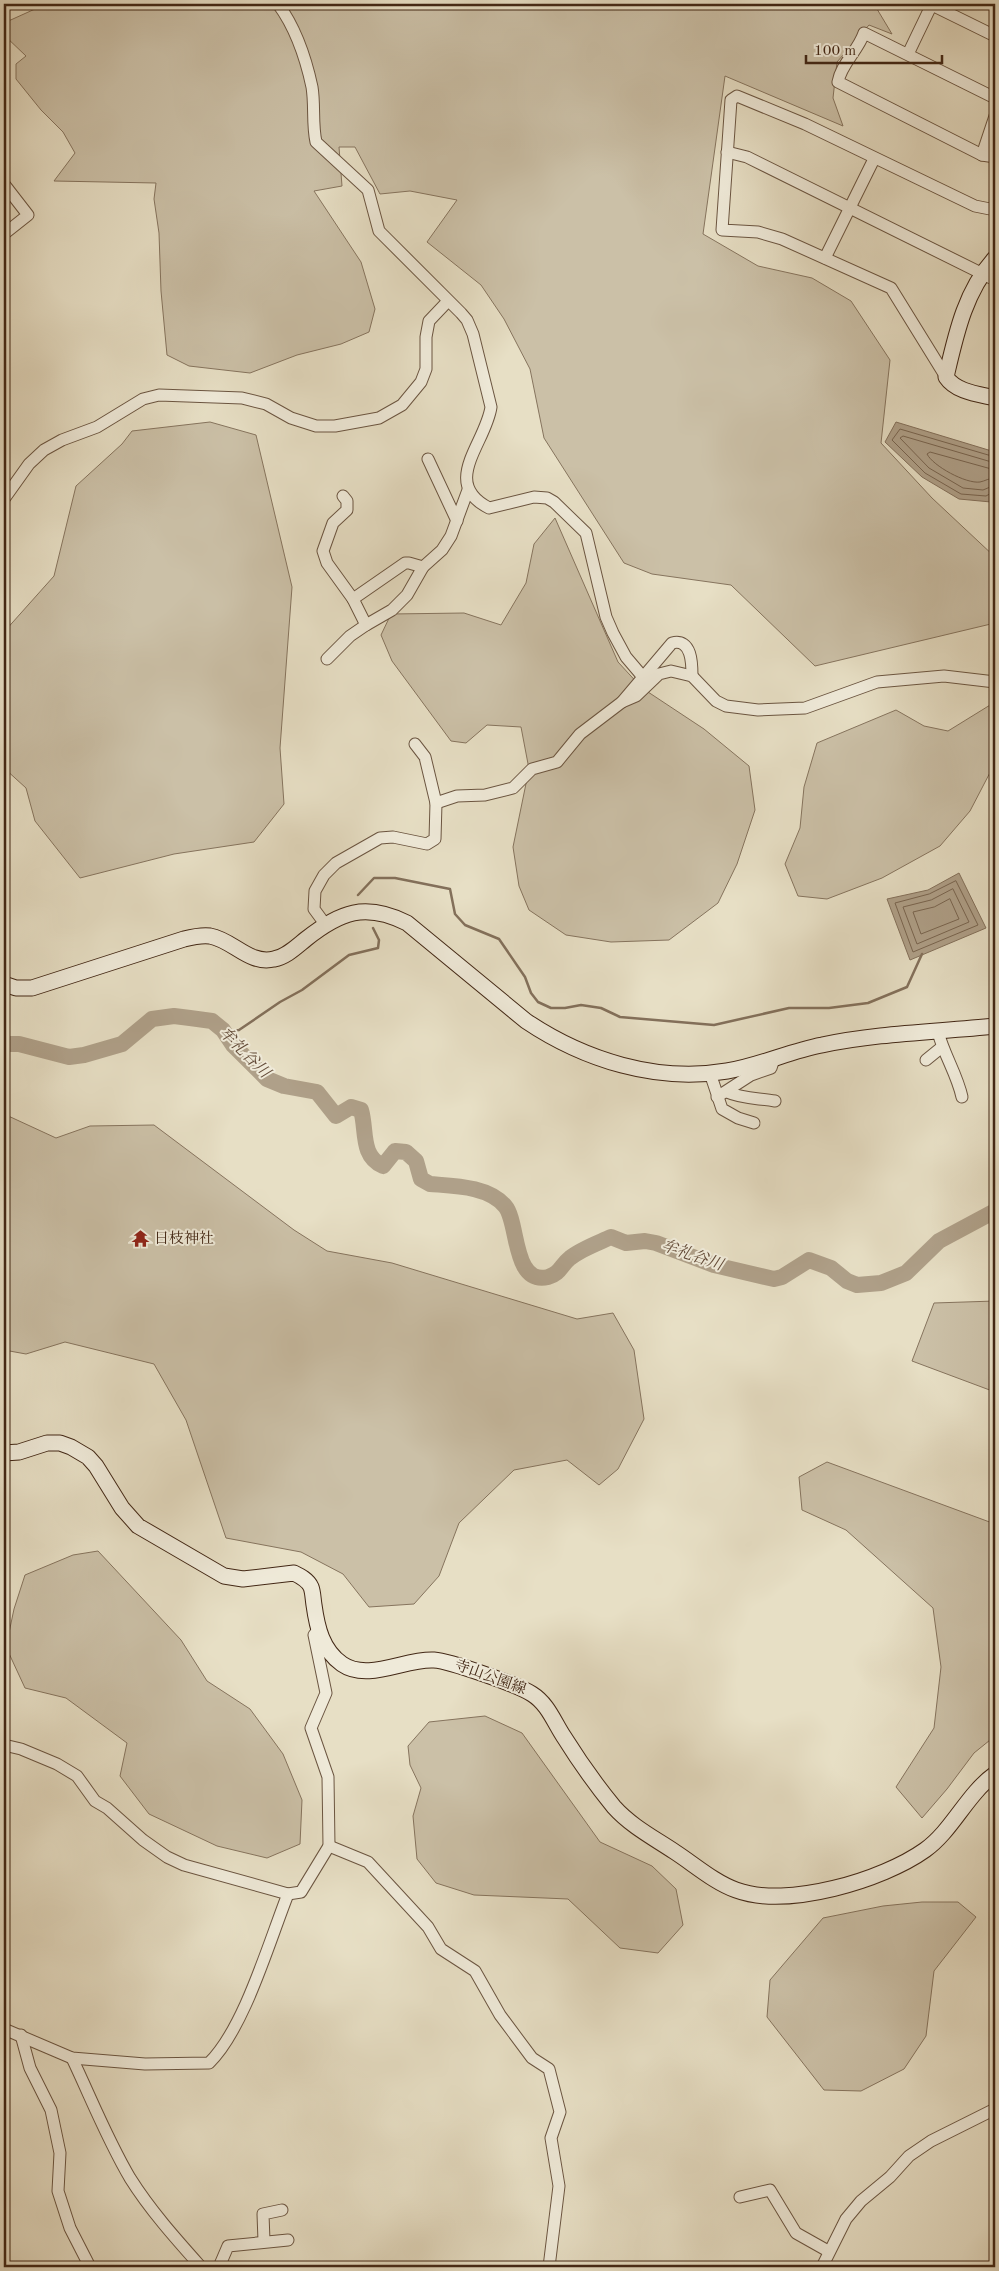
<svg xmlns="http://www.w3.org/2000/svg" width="999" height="2271" viewBox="0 0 999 2271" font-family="'Old Standard TT','Noto Serif JP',serif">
<rect width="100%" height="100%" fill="#e7dfc5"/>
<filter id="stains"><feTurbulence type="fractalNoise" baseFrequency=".004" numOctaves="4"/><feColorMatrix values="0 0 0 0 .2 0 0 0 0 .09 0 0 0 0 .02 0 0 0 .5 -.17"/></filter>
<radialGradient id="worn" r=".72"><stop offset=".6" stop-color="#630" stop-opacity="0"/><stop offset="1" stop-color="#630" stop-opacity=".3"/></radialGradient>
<g fill="#cbc0a7" stroke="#86745e">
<path d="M32,4H878L877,9L892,34L869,25L837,62L833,98L843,126L725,76L703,234L758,266L812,278L851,301L890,360L881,443L932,498L995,557V623L815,666L731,585L652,574L624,563L544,438L530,369L504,319L481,285L427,242L457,200L410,191L380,194L355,147H339L342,186L314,191L361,262L375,309L369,332L341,344L297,355L250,373L189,366L167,355L161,291L159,233L154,199L156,183L54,181L75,153L63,132L41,110L16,79V64L26,56L4,35V23L35,9Z"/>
<path d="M210,422L256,435L292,587L280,748L284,804L254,842L174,854L80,878L35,821L26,788L4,768V632L54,576L76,486L122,444L132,431Z"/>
<path d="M555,518L618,662L642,688L704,729L749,766L755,810L737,864L718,903L669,940L611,942L566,935L529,910L519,886L513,847L529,769L521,727L487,725L466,743L451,741L392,661L381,635L391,614L464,613L501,625L526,583L534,544Z"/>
<path d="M995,702V763L970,811L940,846L882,878L827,899L798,896L785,864L800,828L804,787L817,743L896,710L924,726L948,731Z"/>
<path d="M4,1114L56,1138L90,1126L154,1125L294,1230L327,1251L392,1263L577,1319L613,1313L634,1350L644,1419L618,1469L599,1485L567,1460L514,1470L459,1523L439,1576L414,1604L369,1607L343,1574L301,1552L226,1538L186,1420L154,1364L65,1342L26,1354L4,1350Z"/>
<path d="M995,1301V1392L912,1361L934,1303Z"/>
<path d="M827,1462L995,1524V1736L974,1753L947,1789L922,1818L896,1787L934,1728L941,1667L933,1608L846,1530L802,1510L799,1477Z"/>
<path d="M98,1551L181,1640L207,1681L250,1709L283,1754L302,1800L300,1844L267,1858L217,1846L149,1814L120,1776L127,1743L66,1698L25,1688L6,1647L14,1609L25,1575L73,1555Z"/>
<path d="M485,1716L522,1733L600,1842L652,1866L676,1889L683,1925L658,1953L620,1948L568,1899L474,1895L436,1883L417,1859L413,1816L421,1788L410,1765L408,1746L429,1722Z"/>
<path d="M922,1902H958L976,1917L934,1971L926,2036L904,2069L861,2091L824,2090L767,2017L770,1980L823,1918L883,1906Z"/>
</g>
<g fill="#afa089" stroke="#83705b">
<path d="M896,422L995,452V489L991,502L959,499L922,477L885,442Z"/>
<path d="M959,873L986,928L910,960L887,899L928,890Z"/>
</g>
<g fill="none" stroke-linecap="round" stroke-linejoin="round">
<g stroke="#78644f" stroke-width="1">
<path d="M995,457L900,429L892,440L925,473L961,494L986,496L995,491"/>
<path d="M995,463L903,436L900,438L929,468L963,488L983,490L995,485"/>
<path d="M995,470L930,452L927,454C933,466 966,484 980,482C985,481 989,478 995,478"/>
<path d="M956,881L978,925L913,952L895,903L929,894Z"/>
<path d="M953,889L969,922L917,944L903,907L931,900Z"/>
<path d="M950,899L959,919L921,934L913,912L934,907Z"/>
</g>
<g stroke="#83705b" stroke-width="2.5">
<path d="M358,895L374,878H395L450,889L455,914L465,925L499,939L525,977L531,993L538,1002L551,1008H565L581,1005L601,1008L620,1017L714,1025L789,1008H829L868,1003L907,987L922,954"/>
<path d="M224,1032L239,1030L280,1002L302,990L349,955L378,948L379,940L373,928"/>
</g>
<path stroke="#afa089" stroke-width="16" d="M4,1044H19L69,1057L84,1055L122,1044L152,1019L174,1016L190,1018L212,1021L223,1030L233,1045L267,1079L284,1086L317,1092L336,1116L351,1107L361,1110C367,1130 360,1156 383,1166L395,1151L406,1152L416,1161L421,1179L430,1184C454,1186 488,1186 505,1206C519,1222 512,1285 548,1277C560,1274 561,1265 570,1258C581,1249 598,1243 611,1237L626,1243L645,1241L656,1243L714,1265L774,1279L782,1277L809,1260L831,1268L847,1281L857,1285L881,1283L906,1273L939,1241L995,1211"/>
<defs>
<g id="street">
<path d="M278,4C295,27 306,59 312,87C315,105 312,124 316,142L368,190L379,231L461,313L467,320L473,334L491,407C486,443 440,483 489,508L534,497L547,498L554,502L586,533L606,617L613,633L626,657L643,677"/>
<path d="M932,5L995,36"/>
<path d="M908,54L932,4"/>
<path d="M995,98L864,33C858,51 841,64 838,82L982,155L995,157"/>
<path d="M727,152L747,157L995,280"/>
<path d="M982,155L995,116"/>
<path d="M4,184L28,215L4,234"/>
<path d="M825,258L874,159"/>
<path d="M946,377L891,288L782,239L758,232L722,230L731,100L737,96L805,124L975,206L995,210"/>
<path d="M428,459L457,521"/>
<path d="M343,496L347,501V510L333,523L323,551L327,563L353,599"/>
<path d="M4,499L29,464L44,450L62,440L97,427L143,399L159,395L242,398L266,404L291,418L316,426H335L379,418L402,405L421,382L426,369V337L429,321L448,301"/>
<path d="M366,625L353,599L405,563H409L423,567"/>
<path d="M327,659L350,636L366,625L392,610L407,595L423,567L442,550L451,536L468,490"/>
<path d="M622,702L636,696L659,674L671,671L692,676L716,701L726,706L758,710L805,708L877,682L944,676L995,682"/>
<path d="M436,803L457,796L485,795L513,788L532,769L557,762L580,734L622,702L672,643C692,638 692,664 692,676"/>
<path d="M325,924L314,909L315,891L324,875L336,863L380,838L393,837L427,844L435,839L436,803L425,757L415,744"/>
<path d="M938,1032C944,1055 957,1074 962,1097"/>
<path d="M926,1060L942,1047"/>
<path d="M710,1073L722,1109L738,1118L754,1123"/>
<path d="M727,1092C743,1099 758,1098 775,1101"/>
<path d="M717,1097L751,1075L771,1068L774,1059"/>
<path d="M4,1745L21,1749L57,1764L77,1776L95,1801L107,1808L143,1840L167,1857L184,1865L288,1894L301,1892L329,1846L328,1777L311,1728L326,1693L314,1635L318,1630"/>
<path d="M329,1846L368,1862L428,1927L441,1949L475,1971L500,2015L532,2058L549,2069L560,2112L551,2138L559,2186L549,2267"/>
<path d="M4,2029L72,2058L145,2064L209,2063C244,2029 269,1942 288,1894"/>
<path d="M21,2035L30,2068L51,2110L60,2153L58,2191L70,2228L90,2267"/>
<path d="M72,2058C91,2098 107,2139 130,2178C150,2210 176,2239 201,2267"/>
<path d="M740,2197L770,2190L796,2233L828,2251"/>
<path d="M264,2241L263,2214L282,2210"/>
<path d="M219,2267L228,2246L288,2240"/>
<path d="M822,2267L846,2219L861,2201L890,2177L909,2156L931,2141L995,2109"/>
</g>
<g id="secondary">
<path d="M995,258C965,291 956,334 946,377C956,392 978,394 995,398"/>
<path d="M4,984L16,988H32L184,939C192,937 202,935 210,936C233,940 249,965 274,959C286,957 296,947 306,939C340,912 365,902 407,923L526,1021C584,1060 657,1083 727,1071C759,1066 790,1051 822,1045C878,1033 938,1032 995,1026"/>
<path d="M4,1453L19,1452L47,1443H60L71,1447L88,1457L96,1466L122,1508L138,1526L224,1576L243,1579L294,1573C300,1576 308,1580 311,1587C313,1592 313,1599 314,1605C317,1627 322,1650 342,1664C368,1682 406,1658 434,1660C450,1661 518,1685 532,1694C548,1704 554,1722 564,1737C579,1761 596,1785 614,1807C631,1826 654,1838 675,1852C695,1865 714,1882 736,1890C787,1909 883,1880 925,1850C952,1831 967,1794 995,1774"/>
</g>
</defs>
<use href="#street" stroke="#6b5541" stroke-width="13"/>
<use href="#secondary" stroke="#422715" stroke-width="17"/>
<use href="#street" stroke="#efead9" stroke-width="11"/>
<use href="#secondary" stroke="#efead9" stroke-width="15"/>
</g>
<defs>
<symbol id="temple-bare" viewBox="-9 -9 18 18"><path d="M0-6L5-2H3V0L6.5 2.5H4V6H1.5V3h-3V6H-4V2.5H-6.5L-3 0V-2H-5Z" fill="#8f2418" stroke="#efead9" stroke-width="2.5" paint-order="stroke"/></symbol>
</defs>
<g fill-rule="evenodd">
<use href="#temple-bare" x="128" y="1226" width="25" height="25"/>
</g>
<g text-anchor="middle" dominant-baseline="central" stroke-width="4" stroke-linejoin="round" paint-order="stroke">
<g font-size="15" fill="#422715" stroke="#efead9" text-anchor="start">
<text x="154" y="1239">日枝神社</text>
</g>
<g font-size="15" fill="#422715" stroke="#efead9">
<text transform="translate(490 1678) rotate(20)">寺山公園線</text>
</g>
<g font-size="16" font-style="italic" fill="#634b38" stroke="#efead9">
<text transform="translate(244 1053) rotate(45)">牟礼谷川</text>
<text transform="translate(692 1256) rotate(19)">牟礼谷川</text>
</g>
</g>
<rect width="999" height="2271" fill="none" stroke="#e7dfc5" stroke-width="20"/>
<rect x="5" y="5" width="989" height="2261" fill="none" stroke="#422715" stroke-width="2.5"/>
<rect x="10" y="10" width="979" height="2251" fill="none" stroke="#422715"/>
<path d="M806 55v8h136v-8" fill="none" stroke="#422715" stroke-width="2.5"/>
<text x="814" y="55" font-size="15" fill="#422715" stroke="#efead9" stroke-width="4" paint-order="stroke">100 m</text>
<rect width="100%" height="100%" filter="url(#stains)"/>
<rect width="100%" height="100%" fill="url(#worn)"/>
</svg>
